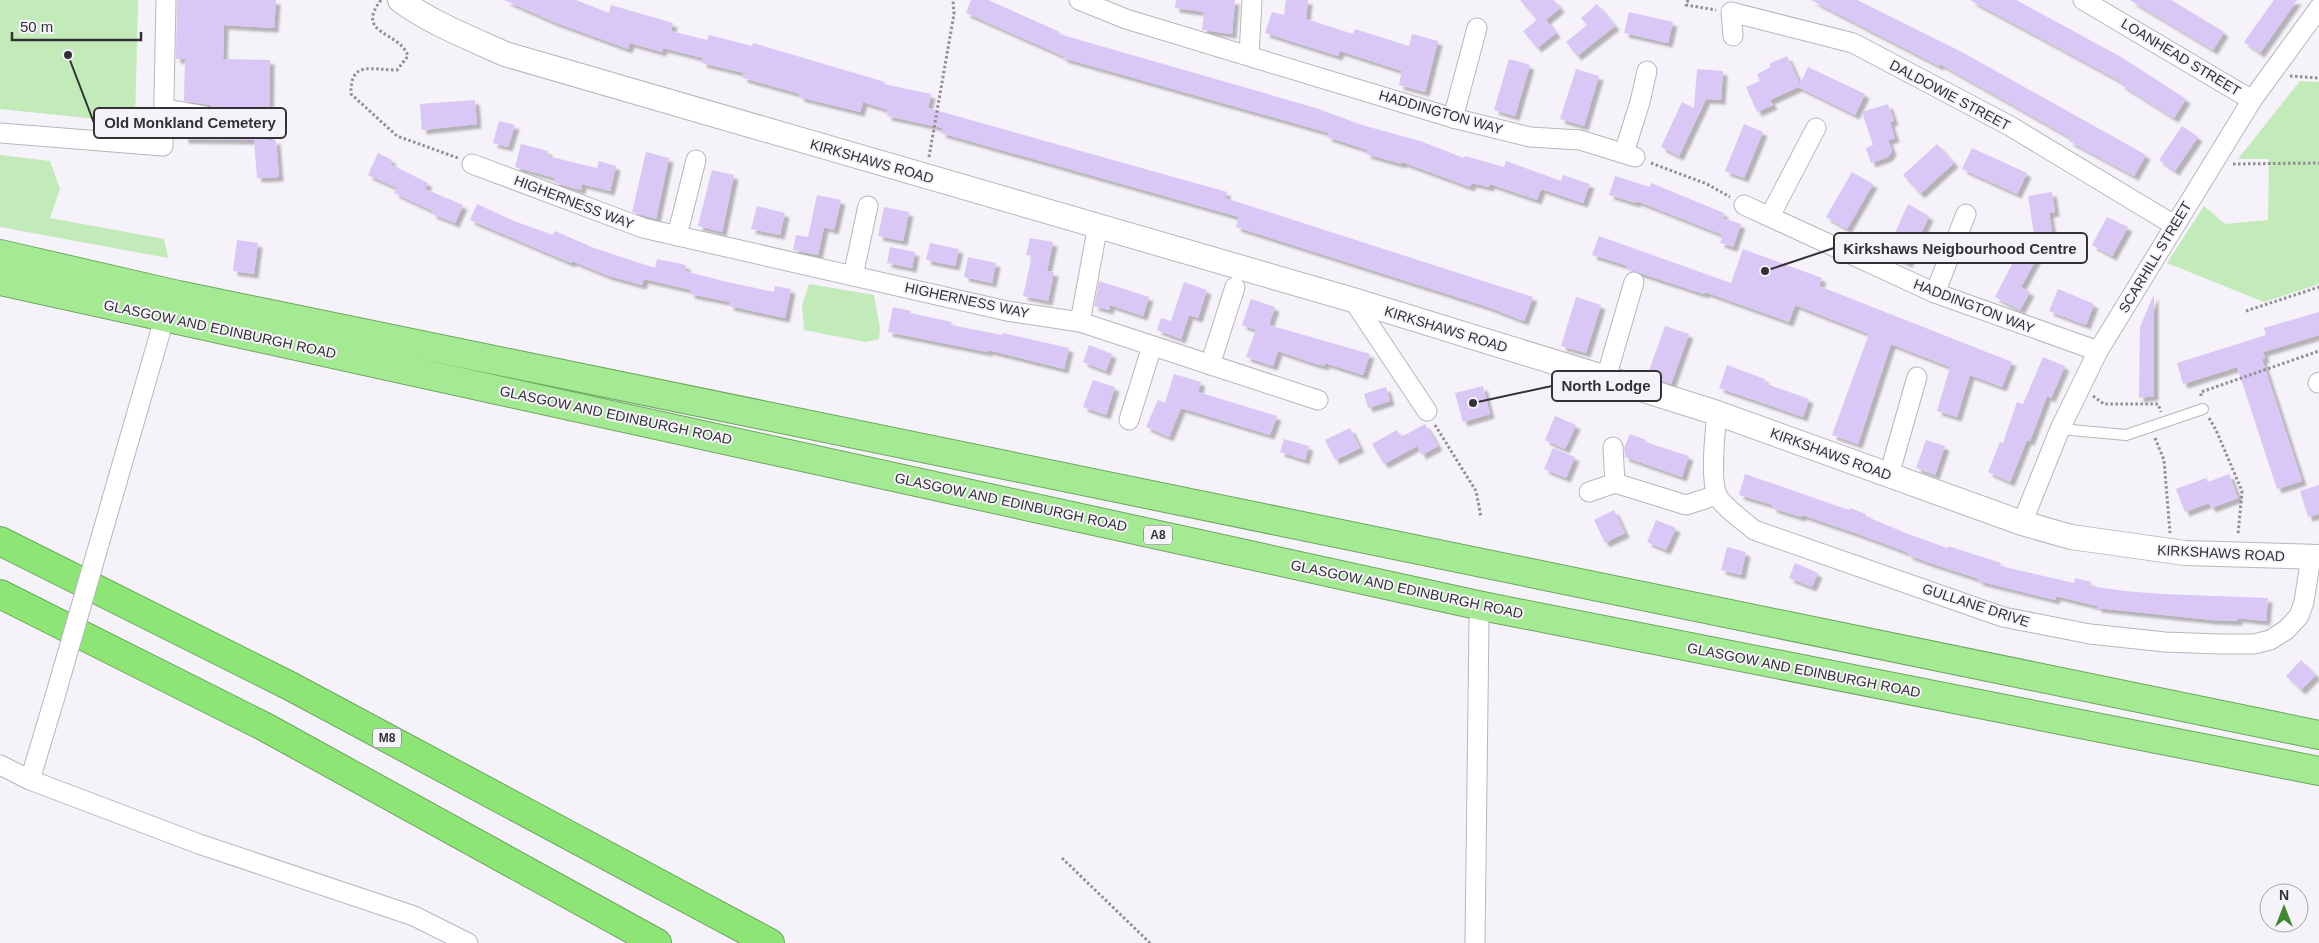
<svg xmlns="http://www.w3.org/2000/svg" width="2319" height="943" viewBox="0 0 2319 943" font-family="Arial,sans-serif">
<defs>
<filter id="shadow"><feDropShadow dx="4.5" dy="4.5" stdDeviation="1" flood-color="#0004"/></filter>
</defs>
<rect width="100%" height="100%" fill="#f5f2f9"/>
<g fill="#c3eab9">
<path d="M0,0H138L135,123L0,109Z"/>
<path d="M2300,81L2319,82V284L2264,302L2167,263L2204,206L2225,224L2268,220L2269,159H2238Z"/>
<path d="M0,155L50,161L60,189L50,218L164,239L168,258L0,227Z"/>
<path d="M809,284L874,295L880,329L879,339L866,342L804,330L802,305Z"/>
</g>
<g fill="#d9c7f5" filter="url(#shadow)">
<path d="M177,0H276L274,28L224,25L223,59L270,60L269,141L276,140L279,177L257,178L254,140L184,139V115L207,119L213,117L215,113L210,105L184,101L185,59H176Z"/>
<path d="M504,0H576L609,13L611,5L673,23L671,31L707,40L709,35L752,46L753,43L885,82L884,84L931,94L928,108L1227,192L1225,198L1533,297L1524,321L1485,306L1236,227L1239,217L941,133L943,128L887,116L888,110L863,102L860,112L799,97L800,94L743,78L744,73L702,63L703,58L663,48L662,52L630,43L628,49L554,22Z"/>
<path d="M971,0H988L1060,32L1059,34L1316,108L1362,125L1420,141L1464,158L1465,156L1504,167L1506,161L1561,181L1563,175L1590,184L1583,203L1541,189L1537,200L1490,184L1489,187L1472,183L1470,187L1402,162V164L1366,154L1368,150L1327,137L1329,133L1063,58V56L966,13Z"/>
<path d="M1176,0H1235L1232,34L1202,30L1204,12L1175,8Z"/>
<path d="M1286,0H1308L1306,19L1353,34L1355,29L1409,46L1412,34L1438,41L1425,92L1399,85L1402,71L1340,51L1338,56L1265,33L1272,12L1284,15Z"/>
<path d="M1520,0H1554L1560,8L1546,20L1556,33L1537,48L1523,31L1537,20Z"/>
<path d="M1811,0H1857L1960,51L2146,155L2134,176L2069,141L2071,138L1940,64L1939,66Z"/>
<path d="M1970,0H2016L2121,57L2186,99L2174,118L2120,84L2122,82Z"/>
<path d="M2130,0H2171L2224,32L2213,50Z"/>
<path d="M2274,0H2297L2260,53L2244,42Z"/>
<path d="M1597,4L1615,26L1577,56L1566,42L1587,25L1581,18Z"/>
<path d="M1629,12L1673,22L1668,43L1624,33Z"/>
<path d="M1787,56L1800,84L1808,67L1865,94L1855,115L1798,87L1770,100L1773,105L1757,112L1746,87L1760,81L1757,74L1771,67L1769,64Z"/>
<path d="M1509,59L1530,65L1515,116L1494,110Z"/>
<path d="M1576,69L1599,76L1584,126L1560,119Z"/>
<path d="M1697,69L1723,71L1721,100L1706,99L1679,156L1661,147L1682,102L1694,108Z"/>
<path d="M475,100L477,124L422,130L420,104Z"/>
<path d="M1888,104L1894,121L1890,122L1895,138L1888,140L1892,151L1888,157L1871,163L1866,148L1873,145L1862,112Z"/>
<path d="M499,121L515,125L508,147L493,143Z"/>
<path d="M1744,124L1763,132L1744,178L1725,171Z"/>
<path d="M2182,126L2198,137L2175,171L2159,160Z"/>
<path d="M521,144L548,151L547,156L597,168L599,161L616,166L610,191L582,184L581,190L559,184L554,183L555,178L515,167Z"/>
<path d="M1937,144L1954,163L1920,194L1903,175Z"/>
<path d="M1972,148L2027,173L2017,194L1962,169Z"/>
<path d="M646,152L669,158L656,219L632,212Z"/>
<path d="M378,153L392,160L390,164L428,183L425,189L463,205L455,223L432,214L433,211L394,193L397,188L368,175Z"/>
<path d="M712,170L734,175L722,232L698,226Z"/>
<path d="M1852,172L1873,184L1847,229L1826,217Z"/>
<path d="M1615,176L1650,187L1651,183L1724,213L1723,218L1741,224L1733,247L1720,243L1723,235L1637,201L1636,203L1609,195Z"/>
<path d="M2052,192L2055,212L2049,213L2053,238L2047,239L2021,287L2030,292L2020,310L1995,297L2022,245L2037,253L2028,196Z"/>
<path d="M817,195L841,200L834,230L824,227L818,255L793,250L796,235L808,237Z"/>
<path d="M477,204L514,221L553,235L555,231L594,248L655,268L657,259L686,265L685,271L723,281L774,292L775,286L791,289L785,318L729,306L730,302L690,294L691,290L644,279L642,285L609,276L572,261L571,263L470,220Z"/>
<path d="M1908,204L1929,216L1908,263L1886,253Z"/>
<path d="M757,206L785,213L780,235L751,229Z"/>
<path d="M884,207L909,212L903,241L878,236Z"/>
<path d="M2107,217L2128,227L2112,256L2092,245Z"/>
<path d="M1599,236L1731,283L1743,249L1822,278L1819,286L2012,362L2002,387L1970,375L1957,417L1937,411L1950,367L1891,344L1858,444L1832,435L1869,334L1795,305L1789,322L1705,292L1704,294L1627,269L1628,266L1592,255Z"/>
<path d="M1030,238L1053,242L1047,271L1054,272L1048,301L1023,296L1032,256L1026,255Z"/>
<path d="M237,240L258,243L254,274L233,271Z"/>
<path d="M930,243L959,249L955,266L926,260Z"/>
<path d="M890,247L915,252L912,268L887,263Z"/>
<path d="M968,257L996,263L992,283L964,277Z"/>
<path d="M1099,281L1149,297L1143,316L1110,305L1109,310L1094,306Z"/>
<path d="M1184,282L1207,290L1198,318L1189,315L1181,339L1157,330L1161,318L1171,321Z"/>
<path d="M2058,289L2094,304L2086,325L2049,311Z"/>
<path d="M2154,294V396L2139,398L2140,327Z"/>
<path d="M1576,297L1601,305L1586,353L1561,346Z"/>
<path d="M1251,299L1275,307L1269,325L1370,354L1363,375L1325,363L1324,366L1310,362L1278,351L1273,366L1246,357L1256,330L1242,325Z"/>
<path d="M893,307L911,311L910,313L952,322L951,325L1002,335L1003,333L1069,348L1064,369L988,350V352L888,332Z"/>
<path d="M2319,312V335L2263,352L2265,358L2262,359L2302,481L2277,489L2237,367L2183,384L2177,363L2266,335L2264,328Z"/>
<path d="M1665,326L1689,334L1671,384L1647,376Z"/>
<path d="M1089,345L1112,354L1106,371L1083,362Z"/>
<path d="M2043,357L2065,366L2051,398L2047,396L2030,441L2027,440L2010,482L1988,472L2000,442L2003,443L2017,402L2023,404Z"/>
<path d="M1727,365L1765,379L1764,383L1809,399L1803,417L1719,388Z"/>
<path d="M1174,374L1201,382L1198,392L1277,416L1270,435L1181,408L1169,437L1146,427L1158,400L1165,403Z"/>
<path d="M1093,380L1115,387L1106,415L1083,407Z"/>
<path d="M1483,386L1490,414L1463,422L1455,393Z"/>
<path d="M1386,387L1390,401L1368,408L1364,394Z"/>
<path d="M1555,416L1576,425L1565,449L1545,440Z"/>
<path d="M1425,424L1438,446L1422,455L1417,446L1384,464L1372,444L1397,430L1401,437Z"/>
<path d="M1350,428L1360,448L1335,460L1325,440Z"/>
<path d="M1630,434L1646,440L1645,442L1689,456L1682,477L1625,457L1624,448Z"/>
<path d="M1284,439L1309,446L1305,460L1280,452Z"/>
<path d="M1926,440L1945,446L1935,475L1916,468Z"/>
<path d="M1553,448L1575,457L1566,478L1544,469Z"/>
<path d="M1745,474L1849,510L1850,508L1866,514L1865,516L1903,532L1947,548L1948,546L2001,563L2000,566L2074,583L2075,578L2091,582L2090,586L2124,591L2162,594L2268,598L2266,621L2238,618V621L2212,620L2097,608V606L2056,596L2055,600L1978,581L1979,579L1930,563L1908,555L1909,553L1858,534L1802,515L1801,517L1772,508L1773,505L1739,495Z"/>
<path d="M2229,474L2238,498L2211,508L2209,503L2185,512L2176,489L2206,478L2208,482Z"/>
<path d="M2319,485V514L2308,517L2300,491Z"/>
<path d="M1614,510L1625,533L1605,543L1594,520Z"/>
<path d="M1656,520L1676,528L1666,550L1647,542Z"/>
<path d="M1727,547L1746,552L1741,575L1721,570Z"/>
<path d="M1795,563L1818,573L1812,587L1789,578Z"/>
<path d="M2301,660L2316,675L2301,690L2286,676Z"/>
</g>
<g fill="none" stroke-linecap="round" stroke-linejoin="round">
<defs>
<g id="service">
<path d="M163,104L208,112"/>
<path d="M2060,429L2126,435L2203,409"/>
</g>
<g id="minor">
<path d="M1079,0L1126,19L1453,118L1530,137L1580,140L1635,157"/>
<path d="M2083,0L2252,100"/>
<path d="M1733,36L1731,12L1853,43L2010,126L2174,225"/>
<path d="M1249,56L1252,0"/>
<path d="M1453,118L1477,28"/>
<path d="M0,133L163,146L166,0"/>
<path d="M1624,153L1640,102L1647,71"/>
<path d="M472,164L643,228L1007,311L1080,322"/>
<path d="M1744,205L1935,293L2098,351"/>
<path d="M1770,216L1816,128"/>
<path d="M1098,225L1080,322L1318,400"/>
<path d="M677,236L696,160"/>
<path d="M853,276L868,206"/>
<path d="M1935,293L1966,214"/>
<path d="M1353,300L1427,411"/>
<path d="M1210,365L1235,287"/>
<path d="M1606,378L1634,282"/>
<path d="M2318,383L2319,382"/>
<path d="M1717,413C1715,433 1710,477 1717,495C1723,507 1744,521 1754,530L2003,617L2090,634L2165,642L2219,644H2254L2270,640L2286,630L2299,616L2304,602L2311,557"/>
<path d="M1129,420L1152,346"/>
<path d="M1613,447L1615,483L1686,505L1717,495"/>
<path d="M1889,475L1917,377"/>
<path d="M1589,492L1615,483"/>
<path d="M112,499L165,316"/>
<path d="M2022,523L2060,429L2098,351L2252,100L2319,8"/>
<path d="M0,765L30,780L199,844L414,916L468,943"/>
<path d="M30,780L54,700"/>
<path d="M1475,943L1479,621L1482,606"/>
</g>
<path id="tertiary" d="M400,0C431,23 470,38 505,54L1353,300L1606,378L1717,413L2022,523L2071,537L2185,553L2319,557"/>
<g id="trunk">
<path d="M0,254L178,295L2319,735"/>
<path d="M0,281L1482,606L2319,771"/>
</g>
<g id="motorway">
<path d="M0,541L290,686L770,943"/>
<path d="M0,594L265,727L657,943"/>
</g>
</defs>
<use href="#service" stroke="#b8b6bc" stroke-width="12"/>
<use href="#minor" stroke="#b8b6bc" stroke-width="21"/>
<use href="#tertiary" stroke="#b8b6bc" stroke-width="26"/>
<use href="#trunk" stroke="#6da65f" stroke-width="30"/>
<use href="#motorway" stroke="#6da65f" stroke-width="30"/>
<g stroke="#918f94" stroke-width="3" stroke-dasharray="2.5 2.5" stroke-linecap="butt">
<path d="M381,0C354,35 400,31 408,56L397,70C371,70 350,60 351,94L397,136L458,158"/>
<path d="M1688,0L1686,5L1716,10"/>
<path d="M2290,76L2319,78"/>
<path d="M929,157L954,14L953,0"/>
<path d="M1651,163L1707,184L1730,197"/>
<path d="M2233,164L2319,163"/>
<path d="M2246,311L2319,287"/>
<path d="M2093,396L2104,404H2158L2161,412"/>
<path d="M2201,396V392L2319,351"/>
<path d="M2209,418L2216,430L2242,491L2238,534"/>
<path d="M1435,425L1476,491L1481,517"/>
<path d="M2155,438L2164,460L2170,533"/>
<path d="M1062,858L1150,943"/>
</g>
<use href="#service" stroke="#fff" stroke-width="10"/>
<use href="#minor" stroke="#fff" stroke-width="19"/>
<use href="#tertiary" stroke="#fff" stroke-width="24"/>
<use href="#trunk" stroke="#a4ea92" stroke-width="28"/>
<use href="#motorway" stroke="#8de576" stroke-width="28"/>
<defs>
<path id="minor-bridge" d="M54,700L112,499"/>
</defs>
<use href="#minor-bridge" stroke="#b8b6bc" stroke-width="21" stroke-linecap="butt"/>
<use href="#minor-bridge" stroke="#fff" stroke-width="19"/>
</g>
<g text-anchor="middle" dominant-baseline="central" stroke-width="4" stroke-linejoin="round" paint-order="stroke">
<g fill="#f5f2f9" stroke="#6c6b6f" stroke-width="1">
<rect x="1144" y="525.5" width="28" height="19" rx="4"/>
<rect x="373" y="728.5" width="28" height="19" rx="4"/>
</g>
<g font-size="12" font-weight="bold" fill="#323134">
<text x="1158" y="535">A8</text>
<text x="387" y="738">M8</text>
</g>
<g font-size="14" fill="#323134" stroke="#f5f2f9">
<text transform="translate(2181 57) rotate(31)">LOANHEAD STREET</text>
<text transform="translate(1950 95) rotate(28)">DALDOWIE STREET</text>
<text transform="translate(1441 112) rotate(16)">HADDINGTON WAY</text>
<text transform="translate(872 161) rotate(16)">KIRKSHAWS ROAD</text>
<text transform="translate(574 202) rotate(21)">HIGHERNESS WAY</text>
<text transform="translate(2155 257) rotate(-59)">SCARHILL STREET</text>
<text transform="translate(967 300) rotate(12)">HIGHERNESS WAY</text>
<text transform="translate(1974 306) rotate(21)">HADDINGTON WAY</text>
<text transform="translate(220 329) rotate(12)">GLASGOW AND EDINBURGH ROAD</text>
<text transform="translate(1446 329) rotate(17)">KIRKSHAWS ROAD</text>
<text transform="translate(616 415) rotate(12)">GLASGOW AND EDINBURGH ROAD</text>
<text transform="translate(1831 454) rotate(20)">KIRKSHAWS ROAD</text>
<text transform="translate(1011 502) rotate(12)">GLASGOW AND EDINBURGH ROAD</text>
<text transform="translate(2221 553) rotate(3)">KIRKSHAWS ROAD</text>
<text transform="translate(1407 589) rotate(12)">GLASGOW AND EDINBURGH ROAD</text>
<text transform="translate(1976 605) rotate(18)">GULLANE DRIVE</text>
<text transform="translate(1804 670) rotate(11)">GLASGOW AND EDINBURGH ROAD</text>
</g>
</g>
<path fill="none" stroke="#323134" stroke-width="2" d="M68 55L94 123M1765 271L1834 248M1473 403L1552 386"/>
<g fill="#323134" stroke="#f5f2f9" stroke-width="2">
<circle cx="68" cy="55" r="5"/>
<circle cx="1765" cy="271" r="5"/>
<circle cx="1473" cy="403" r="5"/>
</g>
<g fill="#f5f2f9" stroke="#323134" stroke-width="2">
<rect x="94" y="108" width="192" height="30" rx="5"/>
<rect x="1834" y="233" width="253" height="30" rx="5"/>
<rect x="1552" y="371" width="109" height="30" rx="5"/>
</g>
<g font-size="15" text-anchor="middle" font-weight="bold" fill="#323134">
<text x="190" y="128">Old Monkland Cemetery</text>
<text x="1960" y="254">Kirkshaws Neigbourhood Centre</text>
<text x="1606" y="391">North Lodge</text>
</g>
<g transform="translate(2284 908)"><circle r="24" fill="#f5f2f9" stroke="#a7a5aa"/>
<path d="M0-4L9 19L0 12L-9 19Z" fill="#41872d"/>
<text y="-8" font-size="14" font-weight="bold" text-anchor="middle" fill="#323134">N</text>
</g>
<path d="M12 32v8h129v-8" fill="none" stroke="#323134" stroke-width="2.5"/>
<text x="20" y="32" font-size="15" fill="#323134" stroke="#f5f2f9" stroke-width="4" paint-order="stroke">50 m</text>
</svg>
